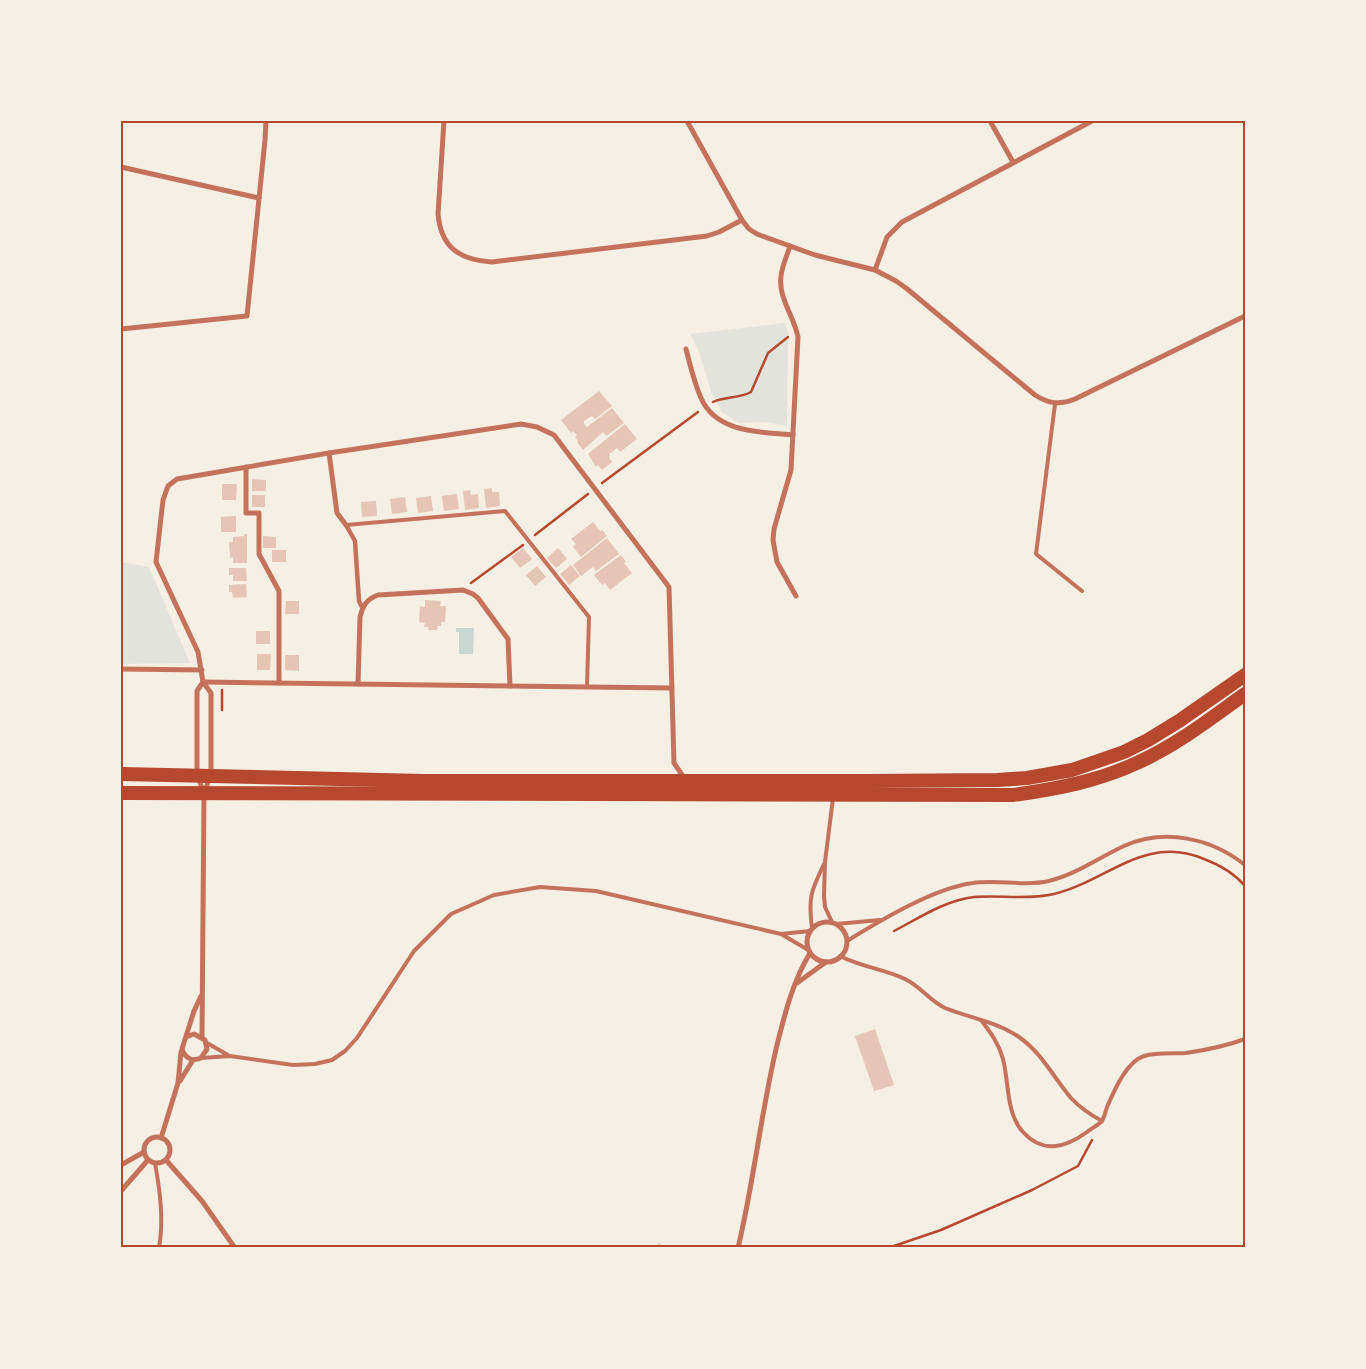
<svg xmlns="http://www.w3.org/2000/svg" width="1366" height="1369" viewBox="0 0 1366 1369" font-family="Inter,sans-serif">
<rect width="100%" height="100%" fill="#f6efe4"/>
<g fill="#e2e4dc">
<path d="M785,323L788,332L787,426L765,422L739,423L722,412L711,392L700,354L690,334Z"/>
<path d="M121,562L149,567L190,663L121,664Z"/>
</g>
<path fill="#c9d6d2" d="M456,628H474L473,654H459V632H456Z"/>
<g fill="#e6c5b7">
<path d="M599,391L612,406L595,419L592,416L584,421V424L587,427L612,408L624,423L606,436L603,432L583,450L577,442L578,441L575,437L577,435L573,431L571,433L561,420Z"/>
<path d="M625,424L637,439L620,452L617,448L609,454L610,456L609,457L612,462L602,470L598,465L596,467L588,454Z"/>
<path d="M252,479L266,480V491H252Z"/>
<path d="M222,484H237L236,500H222Z"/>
<path d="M492,488V492H499L500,506L486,508L484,489Z"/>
<path d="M470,490L471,495L478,494L479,508L465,510L463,491Z"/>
<path d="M457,494L459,509L444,511L442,496Z"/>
<rect x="252" y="495" width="13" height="12"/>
<path d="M431,496L433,511L418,513L416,498Z"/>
<path d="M405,497L407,512L392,514L390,499Z"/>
<path d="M376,501L377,516L362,517L361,502Z"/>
<path d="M236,516V532H221V517Z"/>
<path d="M593,522L600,531L602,530L607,536L581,557L573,547L576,544L571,539Z"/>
<path d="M244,534H247V563H233V557L230,558L229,542H233V537L244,536Z"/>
<path d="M263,536L276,537V548H263Z"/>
<path d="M607,538L619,554L596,571L593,567L581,576L573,565Z"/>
<path d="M523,548L532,559L520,568L511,557Z"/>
<path d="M558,548L567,559L556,568L547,558Z"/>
<rect x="272" y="550" width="14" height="12"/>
<path d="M621,555L626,562L624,563L632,573L610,590L605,583L602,585L594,575Z"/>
<path d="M571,565L580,576L569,585L560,574Z"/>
<path d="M537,566L546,577L535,586L526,575Z"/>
<path d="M229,568H246L247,581H233V575H229Z"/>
<path d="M246,584L247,597L233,598L232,592H229V585Z"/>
<path d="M425,600L441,601L440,606H446L445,622H441V626H438L437,630H428L429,627H424L425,623L419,622L420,606L425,607Z"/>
<path d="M286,601H299V614H285Z"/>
<rect x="256" y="631" width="14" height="13"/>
<path d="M257,654H271L270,670H257Z"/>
<path d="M285,655H299V671L285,670Z"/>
<path d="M875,1029L894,1085L874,1091L855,1036Z"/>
<path d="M659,1243L665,1248H655Z"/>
</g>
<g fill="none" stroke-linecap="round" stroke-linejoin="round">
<g stroke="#b5482f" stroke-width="2.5">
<path d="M713,402C725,396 739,399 751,392L768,353L788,337"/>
<path d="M602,483L698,412"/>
<path d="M535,535L588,494"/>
<path d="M471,583L523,545"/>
<path d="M222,710V690"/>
<path d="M894,931C919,918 946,900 974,897C1001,895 1028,900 1054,894C1108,881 1144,834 1204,859C1220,865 1234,873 1245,886"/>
<path d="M888,1248L941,1230L1032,1190L1078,1166L1092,1140"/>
</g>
<g stroke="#c5725c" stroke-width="4">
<path d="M1055,404L1036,554L1082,591"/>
<path d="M346,525L505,511L589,617L587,687"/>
<path d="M832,922L825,907L824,896L825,862L833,798"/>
<path d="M836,924L880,920"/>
<path d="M812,928C808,898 811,891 824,864"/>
<path d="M781,934L810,951"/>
<path d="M847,941C881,920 934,888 973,883C998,879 1024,887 1049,881C1077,874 1098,858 1124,846C1165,828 1211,838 1245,865"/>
<path d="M840,956C861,967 884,969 905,979C920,986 930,1001 945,1008C970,1018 997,1022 1019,1037C1042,1053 1054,1078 1071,1098C1080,1108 1091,1115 1102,1121"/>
<path d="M981,1020C991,1033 999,1044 1003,1059C1009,1082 1006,1114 1023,1132C1043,1154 1065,1148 1087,1132C1091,1129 1098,1125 1102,1121C1104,1117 1106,1111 1107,1107C1114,1091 1126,1062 1144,1056C1157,1052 1173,1054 1186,1053C1206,1050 1226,1046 1245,1039"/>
<path d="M207,1043L228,1055"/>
<path d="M201,1058L230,1056L293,1065L315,1064L332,1060L345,1051L357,1038L414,951L451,914L494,895L540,887L596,891L781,934L810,931"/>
<path d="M155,1163C160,1191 164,1220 159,1248"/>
</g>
<path stroke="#c5725c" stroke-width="4.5" d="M346,525L355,541L359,601L362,607"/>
<g stroke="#c5725c" stroke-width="5">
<path d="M444,121L438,214C441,247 459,260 492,262L707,236L719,232L742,220"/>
<path d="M687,121L742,220L749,229L757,234L815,255L875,270L896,281L906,288L1035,395C1049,404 1060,405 1075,399L1245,316"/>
<path d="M990,121L1013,162"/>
<path d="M121,167L259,198"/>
<path d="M790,246C787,256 782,266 781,276C778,298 794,316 798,337L791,470L774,529L773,540L777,562L796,596"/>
<path d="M875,270L887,237L902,222L1092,121"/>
<path d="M121,329L247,316L265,140L266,121"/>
<path d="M686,349C690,365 694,382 701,398C716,433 761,432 793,435"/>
<path d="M329,453L337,513L346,525"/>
<path d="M246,467V513H259V554L279,591V683"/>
<path d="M121,669L202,670"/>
<path d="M203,682L672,688"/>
<path d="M203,682L197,691V774L203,791"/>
<path d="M358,684L360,617C363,605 367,599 378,595L463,590L473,594L478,598L508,639L510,686"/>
<circle cx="827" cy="942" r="20"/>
<path d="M797,983L826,962"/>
<path d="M186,1037L194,1034L205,1040L207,1049L201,1058C192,1062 185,1058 182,1049L194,1011L201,996"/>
<path d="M202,1037L204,793L211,774V693L203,682L198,652L156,562L163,500L168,486L177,479L329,453L521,424L537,427L554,435L669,587L674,763L685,779"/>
<path d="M180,1081L193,1060"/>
<circle cx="157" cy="1150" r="13"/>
<path d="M161,1138L178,1083L181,1052"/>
<path d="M166,1160L202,1201L235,1248"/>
<path d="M121,1165L144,1152"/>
<path d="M121,1191L148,1160"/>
<path d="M738,1248C754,1181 761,1112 777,1045C785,1013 793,981 810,953"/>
</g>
<g stroke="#b5482f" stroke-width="14">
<path d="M121,774L424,781H868L998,780L1027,778L1072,770L1124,752L1148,740L1179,721L1245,675"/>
<path d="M121,793L1013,795C1057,789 1099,781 1139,762C1177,745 1211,718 1245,694"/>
</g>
</g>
<rect width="1366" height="1369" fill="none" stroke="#f6efe4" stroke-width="245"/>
<rect x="122" y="122" width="1122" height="1124" fill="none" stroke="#b5482f" stroke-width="2"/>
</svg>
